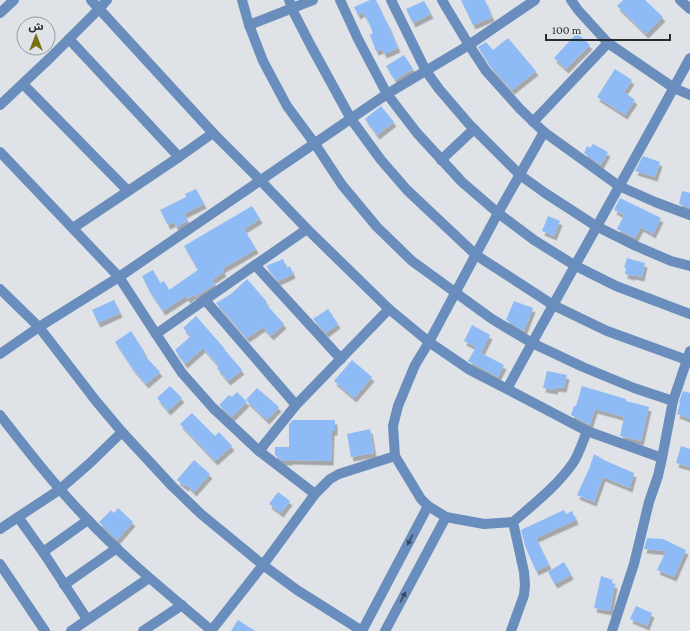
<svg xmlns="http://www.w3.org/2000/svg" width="690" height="631" viewBox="0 0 690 631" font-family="'Crimson Pro','Noto Sans Arabic',serif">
<defs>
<filter id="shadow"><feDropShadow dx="2.5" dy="4.5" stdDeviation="0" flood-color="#0004"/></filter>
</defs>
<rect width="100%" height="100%" fill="#dfe2e6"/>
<g fill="#8ebbf6" filter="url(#shadow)">
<path d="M370,0H376L386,22H387L398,48L384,54L382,49L376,51L370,35L373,33L367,18L366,19L363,12L358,15L354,7Z"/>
<path d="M461,0H485L492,17L473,25Z"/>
<path d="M623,0H645L663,17L646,34L617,6Z"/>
<path d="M424,1L431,14L413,23L406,9Z"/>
<path d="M577,33L590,45L566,69L554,58Z"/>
<path d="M508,38L536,71L512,90L491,67L478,47L486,42L493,50Z"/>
<path d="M404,55L413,69L395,80L386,66Z"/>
<path d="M615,69L632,80L624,92L635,100L625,115L597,97Z"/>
<path d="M381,106L394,122L377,135L365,119Z"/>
<path d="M593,144L608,152L601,165L584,153L587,146L590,148Z"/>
<path d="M643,156L660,162L655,177L635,171Z"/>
<path d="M196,189L204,204L184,214L188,221L176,227L174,222L168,225L160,210L186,197L185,194Z"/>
<path d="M682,191L690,193V208L679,204Z"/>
<path d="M620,198L661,218L653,234L641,227L635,238L617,229L624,215L614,210Z"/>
<path d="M252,206L260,219L244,229L256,249L222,269L224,272L212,280L215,284L195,297L193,295L188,299L186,296L163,311L150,292L142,276L153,270L160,283L164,281L169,290L198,270L184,246Z"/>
<path d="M548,216L560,221L554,236L542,231Z"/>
<path d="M627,258L645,263L642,277L633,275L632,276L625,274L626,268H624Z"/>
<path d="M283,259L287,268L290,266L293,274L278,281L266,266Z"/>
<path d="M247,279L267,302L265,303L284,324L271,336L263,327L247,338L216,303L231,294Z"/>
<path d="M114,300L120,313L98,323L92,310Z"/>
<path d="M514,301L533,308L524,331L506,320Z"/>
<path d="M328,309L338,324L326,333L313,319Z"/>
<path d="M196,316L225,349H224L242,370L228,381L217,368L219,366L203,348L185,364L175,350L191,336L183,328Z"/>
<path d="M472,325L490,335L481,353L504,365L498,377L468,361L476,347L464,341Z"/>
<path d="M131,331L145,353L143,354L160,372L146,384L133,369L115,342Z"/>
<path d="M352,360L372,377L354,398L334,381Z"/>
<path d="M547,371L567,375L564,388L556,387L555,390L543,388Z"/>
<path d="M170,386L182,398L168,411L157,398Z"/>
<path d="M582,386L626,399V401L649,407L641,441L620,436L624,417L595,409L590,425L571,415L574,406H576Z"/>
<path d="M257,388L279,407L267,420L246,400Z"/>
<path d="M683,391L690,393V419L677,414L680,403L679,402Z"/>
<path d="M237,392L247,402L232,417L219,405L229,395L232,397Z"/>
<path d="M192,413L215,436L219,432L232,446L215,461L180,424Z"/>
<path d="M293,420H335V431H332L331,461L290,460V461H283L275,455V447H289V424Z"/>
<path d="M370,429L374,453L351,457L347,434Z"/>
<path d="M681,446L690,449V467L676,463Z"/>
<path d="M594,454L606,461L634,473L630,488L603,477L594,502L577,495L589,469Z"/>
<path d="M194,460L210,474L194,492L187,485L186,487L177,480Z"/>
<path d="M278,492L290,501L281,513L269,504Z"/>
<path d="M118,508L133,522L117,540L99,522L111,510L114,513Z"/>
<path d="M564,510L566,514L572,511L576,520L536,538L549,565L536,571L525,546L521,530Z"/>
<path d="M647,538L663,539L686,550L674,577L657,570L666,551L644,549Z"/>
<path d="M564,562L571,575L555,584L548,572Z"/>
<path d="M601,576L613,580L612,583L615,584L610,611L594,608Z"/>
<path d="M636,606L652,613L647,626L630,619Z"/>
<path d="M238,620L255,631H231Z"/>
</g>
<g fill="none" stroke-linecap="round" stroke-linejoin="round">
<g stroke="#698dbc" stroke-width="10">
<path d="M91,0L213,133L261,181L307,229L389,309L429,342L470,370L507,389"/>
<path d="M242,0L249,25L263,61L287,106L315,144L342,185L377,227L412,261L492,319L532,343L583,367L634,388L673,401"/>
<path d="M289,0L294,13L311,46L351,119L381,160L407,190L476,255L553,305L607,331L687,360"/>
<path d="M340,0L358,39L387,94L417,133L462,182L498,213L534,240L574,265L616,286L690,314"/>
<path d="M391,0L426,71L439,89L469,124L520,175L545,193L596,226L636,246L671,261L690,266"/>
<path d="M442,0L446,7L469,45L486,71L520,109L544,132L498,213L429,342L415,365L398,406L393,426L395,456L421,499L428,506L446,517L484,524L513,522"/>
<path d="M571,0L578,10L608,43L674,88L690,95"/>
<path d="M680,0L690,9"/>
<path d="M0,13L14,0"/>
<path d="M249,25L313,0"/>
<path d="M69,39L179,157"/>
<path d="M23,84L128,191"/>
<path d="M0,105L51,57L99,9L107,0"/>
<path d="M533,122L608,43"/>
<path d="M544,132L619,186L655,202L690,215"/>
<path d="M0,152L119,277L156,334L182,373L213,408L259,451L315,494L263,565L211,631"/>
<path d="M441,160L474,129"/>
<path d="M73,228L179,157L213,133"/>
<path d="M255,265L341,359"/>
<path d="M0,289L39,327L96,401L122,432L172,486L201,514L263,565L297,590L362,631"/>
<path d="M205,300L296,405"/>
<path d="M156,334L307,229"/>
<path d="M0,354L39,327L119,277L387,94L469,45L535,0"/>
<path d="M0,415C28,451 56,487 88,520C126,560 170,595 212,631"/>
<path d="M587,431L507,389C567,278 630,169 690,58"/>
<path d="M259,451L296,405L389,309"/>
<path d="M315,494L330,479L339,474L395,456"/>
<path d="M18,517L43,552L87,619"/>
<path d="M0,529L59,490L90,463L122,432"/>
<path d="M43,552L88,520"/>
<path d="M0,564L45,631"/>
<path d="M64,585L117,548"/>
<path d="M71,631L149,578"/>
<path d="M143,631L182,605"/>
<path d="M362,631L428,506"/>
<path d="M385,631L446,517"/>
<path d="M511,631L524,595L525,585L524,572L513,522C534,504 557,486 573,463C579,454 583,441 587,431L662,458"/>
<path d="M612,631L634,564L649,502L658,476L662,458L673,401L690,351"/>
</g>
</g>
<defs><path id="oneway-solid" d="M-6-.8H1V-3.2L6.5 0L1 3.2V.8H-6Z"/></defs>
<g fill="#3d4858">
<use href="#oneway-solid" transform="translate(410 540) rotate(118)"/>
<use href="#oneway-solid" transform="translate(403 597) rotate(-62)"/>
</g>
<g transform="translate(36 36)"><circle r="19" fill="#dfe2e6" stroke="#97999c"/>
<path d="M0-3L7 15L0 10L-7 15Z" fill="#767011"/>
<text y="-6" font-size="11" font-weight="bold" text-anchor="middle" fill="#2a2b2d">ش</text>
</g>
<path d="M546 34v6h124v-6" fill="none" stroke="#2a2b2d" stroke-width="2"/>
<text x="552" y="34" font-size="12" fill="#2a2b2d" stroke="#dfe2e6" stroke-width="3" paint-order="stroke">100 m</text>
</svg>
